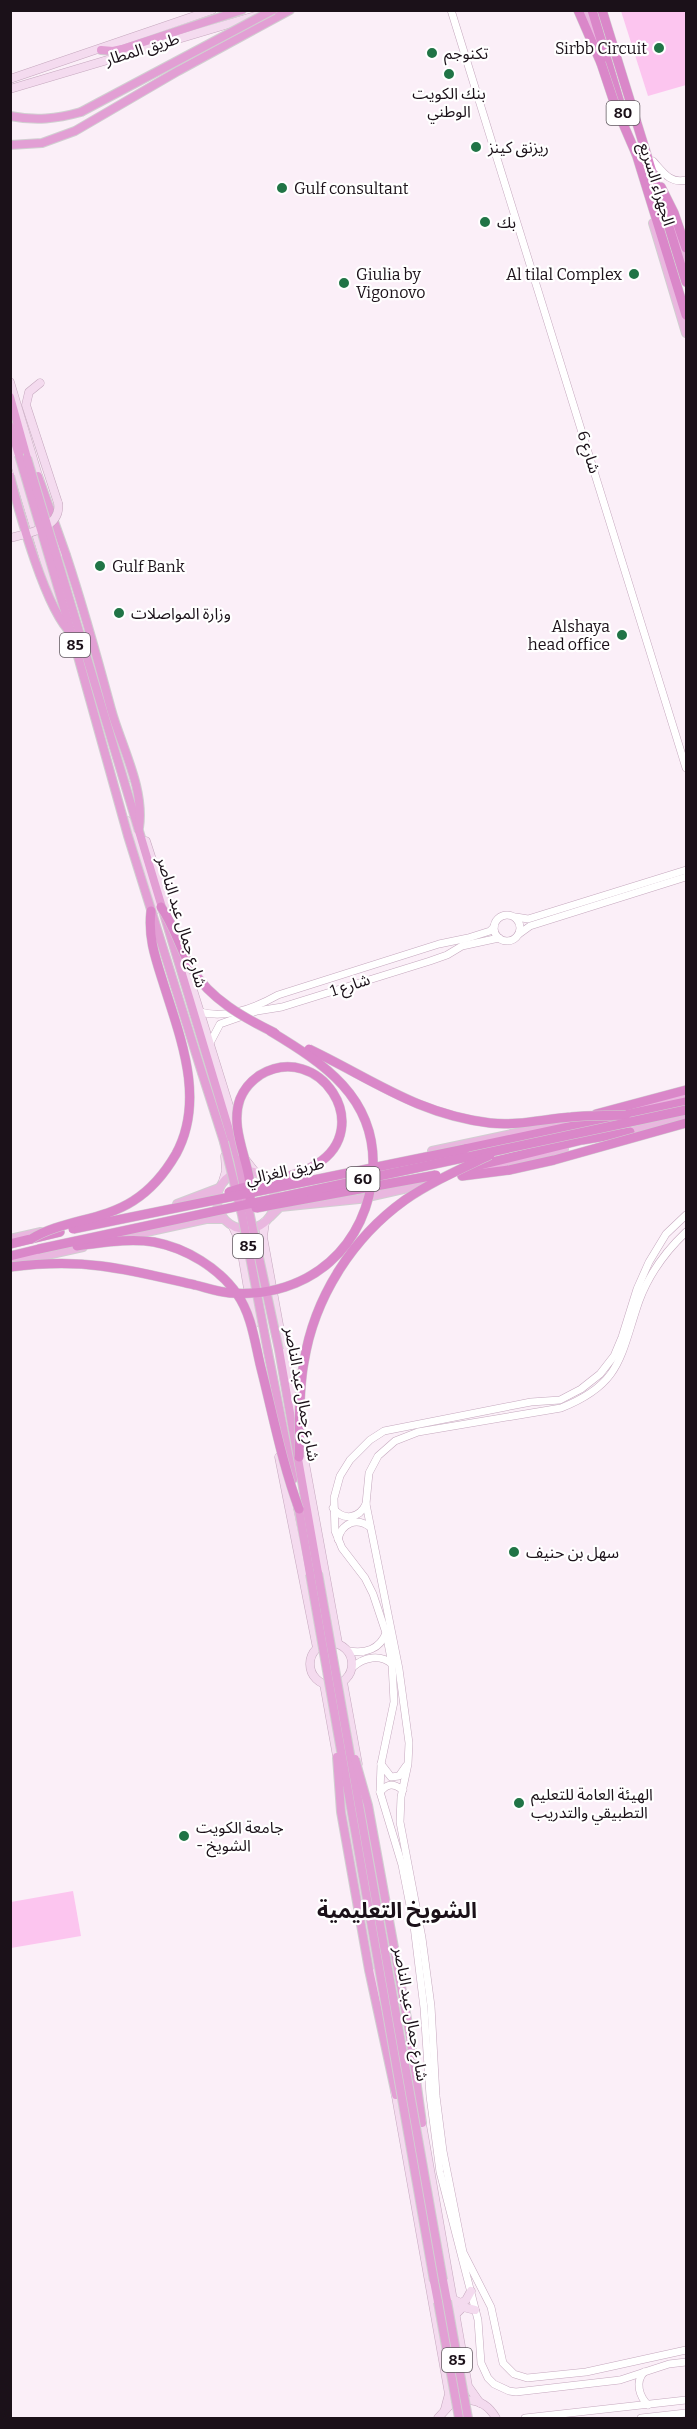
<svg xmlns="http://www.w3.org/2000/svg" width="697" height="2429" viewBox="0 0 697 2429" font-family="Bitter,'Noto Sans Arabic',serif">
<rect width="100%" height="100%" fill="#fbeff8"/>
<g fill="#fcc5ef">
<path d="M621,11H686V85L648,96Z"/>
<path d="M73,1891L81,1936L11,1948V1902Z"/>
</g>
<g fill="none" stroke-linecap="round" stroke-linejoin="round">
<defs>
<g id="tertiary">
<path d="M451,10L686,768"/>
<path d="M653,161C663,172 670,184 686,180"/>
<circle cx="507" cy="928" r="13"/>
<path d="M516,917L528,919L686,870"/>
<path d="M519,934L530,926L686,877"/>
<path d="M200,1012C227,1019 255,1008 278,995L439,944L468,938L490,931L494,927"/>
<path d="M210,1043L220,1024L257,1011L282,1007L430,961L447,955L462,946L499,938"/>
<path d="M686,1215L666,1234L649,1262L637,1289L622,1337L614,1356L600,1374L581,1389L560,1400L531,1402L384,1431L370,1440L350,1460L340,1476L334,1498L335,1531L342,1548L365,1578L373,1594L386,1633L392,1664L394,1702L381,1764L380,1792L402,1865L414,1926L424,2008L430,2096L440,2172L478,2320L481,2363L488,2378L494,2384L509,2391L516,2392L620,2380L669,2364L686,2362"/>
<path d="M686,1232C666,1251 649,1274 639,1301C620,1356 622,1384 561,1408L418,1432L395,1441L378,1456L369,1473L366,1504L399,1669L409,1743L408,1764L401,1797L400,1822L422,1938L431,2006L436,2096L443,2151L463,2252L491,2307L503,2363L514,2374L527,2378L586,2372L686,2350"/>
<path d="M333,1508C343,1521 359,1519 366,1504"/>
<path d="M338,1539C342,1523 356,1517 370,1527"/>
<path d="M349,1651C365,1654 380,1649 386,1633"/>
<path d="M353,1667C364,1657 380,1654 392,1664"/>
<path d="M381,1764L391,1777L399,1776L406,1766"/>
<path d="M380,1792C388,1783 393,1783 403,1790"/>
<path d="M644,2372C635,2382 639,2396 648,2405"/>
<path d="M525,2418L686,2400"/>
<path d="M641,2418L686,2413"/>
</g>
<g id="secondary">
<path d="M10,79L212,10"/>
<path d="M10,89L262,14"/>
<path d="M10,382L40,482"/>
<path d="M40,383L29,392L26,405L58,503"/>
<path d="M10,448L61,616"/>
<path d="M54,531L69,583"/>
<path d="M114,735L127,778"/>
<path d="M128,821L155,910"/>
<path d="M146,841L171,918"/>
<path d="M184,961L235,1125"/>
<path d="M245,1159L256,1173"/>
<path d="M223,1181L226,1171L225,1156"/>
<path d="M265,1222L263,1237L296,1418"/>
<path d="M233,1227L240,1242L254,1324"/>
<path d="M302,1447L338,1643"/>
<path d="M279,1457L317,1648"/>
<circle cx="331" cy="1664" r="21"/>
<path d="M343,1682L358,1764"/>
<path d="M324,1684L338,1762"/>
<path d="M342,1789L379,1999"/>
<path d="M395,2091L449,2394L445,2409"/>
<path d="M421,2118L468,2386L480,2403"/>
<path d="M452,2299L461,2303L466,2300L471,2291"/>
<path d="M455,2315L463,2307L475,2310"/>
<path d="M460,2401C476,2398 488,2404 496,2418"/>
<path d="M438,2418L449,2406"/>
</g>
<g id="primary">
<path d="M586,10L599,50"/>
<path d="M672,221L686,266"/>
<path d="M653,223L686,333"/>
<path d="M643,1106L686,1096"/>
<path d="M626,1133L686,1118"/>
<path d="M432,1151L581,1119"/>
<path d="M484,1170L564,1149"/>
<circle cx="246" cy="1200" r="29"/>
<path d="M177,1204L219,1188"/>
<path d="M270,1217L280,1207L359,1199L430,1183"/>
<path d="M119,1238L206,1219H223"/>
<path d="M10,1239L41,1232"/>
<path d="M11,1263L83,1247"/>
</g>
<g id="trunk">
<path d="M101,50L113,51L122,49L242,10"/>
<path d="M10,116C36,121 56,119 81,112"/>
<path d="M10,145L42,143L75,131L178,71L290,10"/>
<path d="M10,397L27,458"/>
<path d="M10,426L19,455"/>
<path d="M38,476L66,555"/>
<path d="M139,831L238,1160"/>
<path d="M202,1073L224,1142"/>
<path d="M279,1350L318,1573"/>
<path d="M268,1352L293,1479"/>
<path d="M298,1504L310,1574"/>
<path d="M369,1970L396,2095"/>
<path d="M410,2035L422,2123"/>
<path d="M443,2280L447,2301"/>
<path d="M434,2281L438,2302"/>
</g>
<g id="motorway">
<path d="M578,10L601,63"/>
<path d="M592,10L626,123"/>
<path d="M602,10L686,282"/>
<path d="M635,150L686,315"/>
<path d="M661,187L674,213L686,248"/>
<path d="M596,1114L686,1090"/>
<path d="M465,1149L686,1102"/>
<path d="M468,1168L582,1140L630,1132"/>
<path d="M462,1176L509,1170"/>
<path d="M10,1244L60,1232"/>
<path d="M10,1256L39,1249"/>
</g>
</defs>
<use href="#tertiary" stroke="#c5a8be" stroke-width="8"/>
<use href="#secondary" stroke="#c5a8be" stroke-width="9"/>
<use href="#primary" stroke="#d1cfd1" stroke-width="10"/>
<use href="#trunk" stroke="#d1cfd1" stroke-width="10"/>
<use href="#motorway" stroke="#d1cfd1" stroke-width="10"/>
<use href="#tertiary" stroke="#fff" stroke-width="7"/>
<use href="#secondary" stroke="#f4dbef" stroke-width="8"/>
<use href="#primary" stroke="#e9b7df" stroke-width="8"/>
<use href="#trunk" stroke="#e29fd4" stroke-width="8"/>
<use href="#motorway" stroke="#da87c9" stroke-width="9"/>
<defs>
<path id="secondary-bridge" d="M10,538C29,533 62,528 58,503"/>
<g id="trunk-bridge">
<path d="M81,112L273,10"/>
<path d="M19,455L72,635L128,836L202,1073"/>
<path d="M27,458L139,831"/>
<path d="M10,476C19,512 46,611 72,634"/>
<path d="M66,555C83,606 97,657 111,709C121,746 145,788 139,828"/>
<path d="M224,1142L242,1215L268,1352"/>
<path d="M238,1160L279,1350"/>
<path d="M318,1573L443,2280"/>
<path d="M310,1574L434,2281"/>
<path d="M337,1757L341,1812L369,1970"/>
<path d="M355,1759L368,1805L410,2035"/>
<path d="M447,2301L468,2418"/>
<path d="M438,2302L459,2418"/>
</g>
<g id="motorway-bridge">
<path d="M601,63L615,105L637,156"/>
<path d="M161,907C175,927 180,949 192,969C210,999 244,1018 275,1033"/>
<path d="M309,1049C372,1079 417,1114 490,1123C518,1126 544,1119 571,1117C589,1115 608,1116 626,1115"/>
<path d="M509,1170L554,1160L686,1123"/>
<path d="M229,1192C257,1182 291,1180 317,1164C376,1127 319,1040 260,1075C251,1081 244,1089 240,1099C228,1132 254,1167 250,1199"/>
<path d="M256,1208L436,1175"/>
<path d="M73,1229L465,1149"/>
<path d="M31,1239C62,1220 102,1221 133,1201C152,1189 165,1173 176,1154C206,1099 180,1037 163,982C155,957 148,937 151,911"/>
<path d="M77,1246C103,1243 128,1238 154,1242C186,1248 219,1268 237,1294C252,1315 255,1344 261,1368C273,1415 282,1463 299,1509"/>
<path d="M39,1249L686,1110"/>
<path d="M10,1267C41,1263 71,1262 101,1266C133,1270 164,1278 195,1285C207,1288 218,1292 230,1293C309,1299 369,1246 373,1168C376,1097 323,1063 270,1031"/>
<path d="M299,1457C300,1426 298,1393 304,1362C314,1298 352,1238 405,1200C431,1182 461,1169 490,1155"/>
</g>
</defs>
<use href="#secondary-bridge" stroke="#c5a8be" stroke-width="9" stroke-linecap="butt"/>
<use href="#trunk-bridge" stroke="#d1cfd1" stroke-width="10" stroke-linecap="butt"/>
<use href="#motorway-bridge" stroke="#d1cfd1" stroke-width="10" stroke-linecap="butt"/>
<use href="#secondary-bridge" stroke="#f4dbef" stroke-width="8"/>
<use href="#trunk-bridge" stroke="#e29fd4" stroke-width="8"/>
<use href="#motorway-bridge" stroke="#da87c9" stroke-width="9"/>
</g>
<g fill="#207446" stroke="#fff" stroke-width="2">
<circle cx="659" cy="48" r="6"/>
<circle cx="432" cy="53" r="6"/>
<circle cx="449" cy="74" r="6"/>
<circle cx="476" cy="147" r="6"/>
<circle cx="282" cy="188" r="6"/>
<circle cx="485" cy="222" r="6"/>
<circle cx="634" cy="274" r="6"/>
<circle cx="344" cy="283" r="6"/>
<circle cx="100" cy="566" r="6"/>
<circle cx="119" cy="613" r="6"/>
<circle cx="622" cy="635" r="6"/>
<circle cx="514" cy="1552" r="6"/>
<circle cx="519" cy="1803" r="6"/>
<circle cx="184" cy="1836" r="6"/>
</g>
<g text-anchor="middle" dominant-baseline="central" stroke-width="4.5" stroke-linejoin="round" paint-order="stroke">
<g fill="#fff" stroke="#5f585e" stroke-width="1.5">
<rect x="606.5" y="101" width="33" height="24" rx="4.5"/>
<rect x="60" y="633" width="30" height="24" rx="4.5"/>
<rect x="346.5" y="1167" width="33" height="24" rx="4.5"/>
<rect x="233" y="1234" width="30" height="24" rx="4.5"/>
<rect x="442" y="2348" width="30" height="24" rx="4.5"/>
</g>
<g font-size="15" font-weight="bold" fill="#1b1119">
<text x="623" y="113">80</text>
<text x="75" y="645">85</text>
<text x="363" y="1179">60</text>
<text x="248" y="1246">85</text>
<text x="457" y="2360">85</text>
</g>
<g font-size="16" fill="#1b1119" stroke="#fff" text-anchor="start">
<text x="647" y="48" text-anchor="end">Sirbb Circuit</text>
<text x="444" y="53">تكنوجم</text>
<text x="449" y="93" text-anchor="middle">بنك الكويت<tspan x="449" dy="18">الوطني</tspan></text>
<text x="488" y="147">ريزنق كينز</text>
<text x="294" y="188">Gulf consultant</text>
<text x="497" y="222">بك</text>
<text x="356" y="274">Giulia by<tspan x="356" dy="18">Vigonovo</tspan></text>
<text x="622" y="274" text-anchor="end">Al tilal Complex</text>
<text x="112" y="566">Gulf Bank</text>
<text x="131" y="613">وزارة المواصلات</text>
<text x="610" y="626" text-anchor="end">Alshaya<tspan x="610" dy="18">head office</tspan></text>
<text x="526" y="1552">سهل بن حنيف</text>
<text x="531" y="1794">الهيئة العامة للتعليم<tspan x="531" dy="18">التطبيقي والتدريب</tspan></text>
<text x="196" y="1827">جامعة الكويت<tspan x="196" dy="18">- الشويخ</tspan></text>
</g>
<g font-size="16" fill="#1b1119" stroke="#fff">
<text transform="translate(142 49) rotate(-17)">طريق المطار</text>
<text transform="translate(657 184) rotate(73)">الجهراء السريع</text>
<text transform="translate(589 452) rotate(73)">شارع 6</text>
<text transform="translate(182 922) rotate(73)">شارع جمال عبد الناصر</text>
<text transform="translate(350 985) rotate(-18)">شارع 1</text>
<text transform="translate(285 1171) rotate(-12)">طريق الغزالي</text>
<text transform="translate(302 1394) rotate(80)">شارع جمال عبد الناصر</text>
<text transform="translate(411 2014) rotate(80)">شارع جمال عبد الناصر</text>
</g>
<g font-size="22" font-weight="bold" fill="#1b1119" stroke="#fff">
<text x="397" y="1910">الشويخ التعليمية</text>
</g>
</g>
<rect width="697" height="2429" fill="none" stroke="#1b1119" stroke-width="24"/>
</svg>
